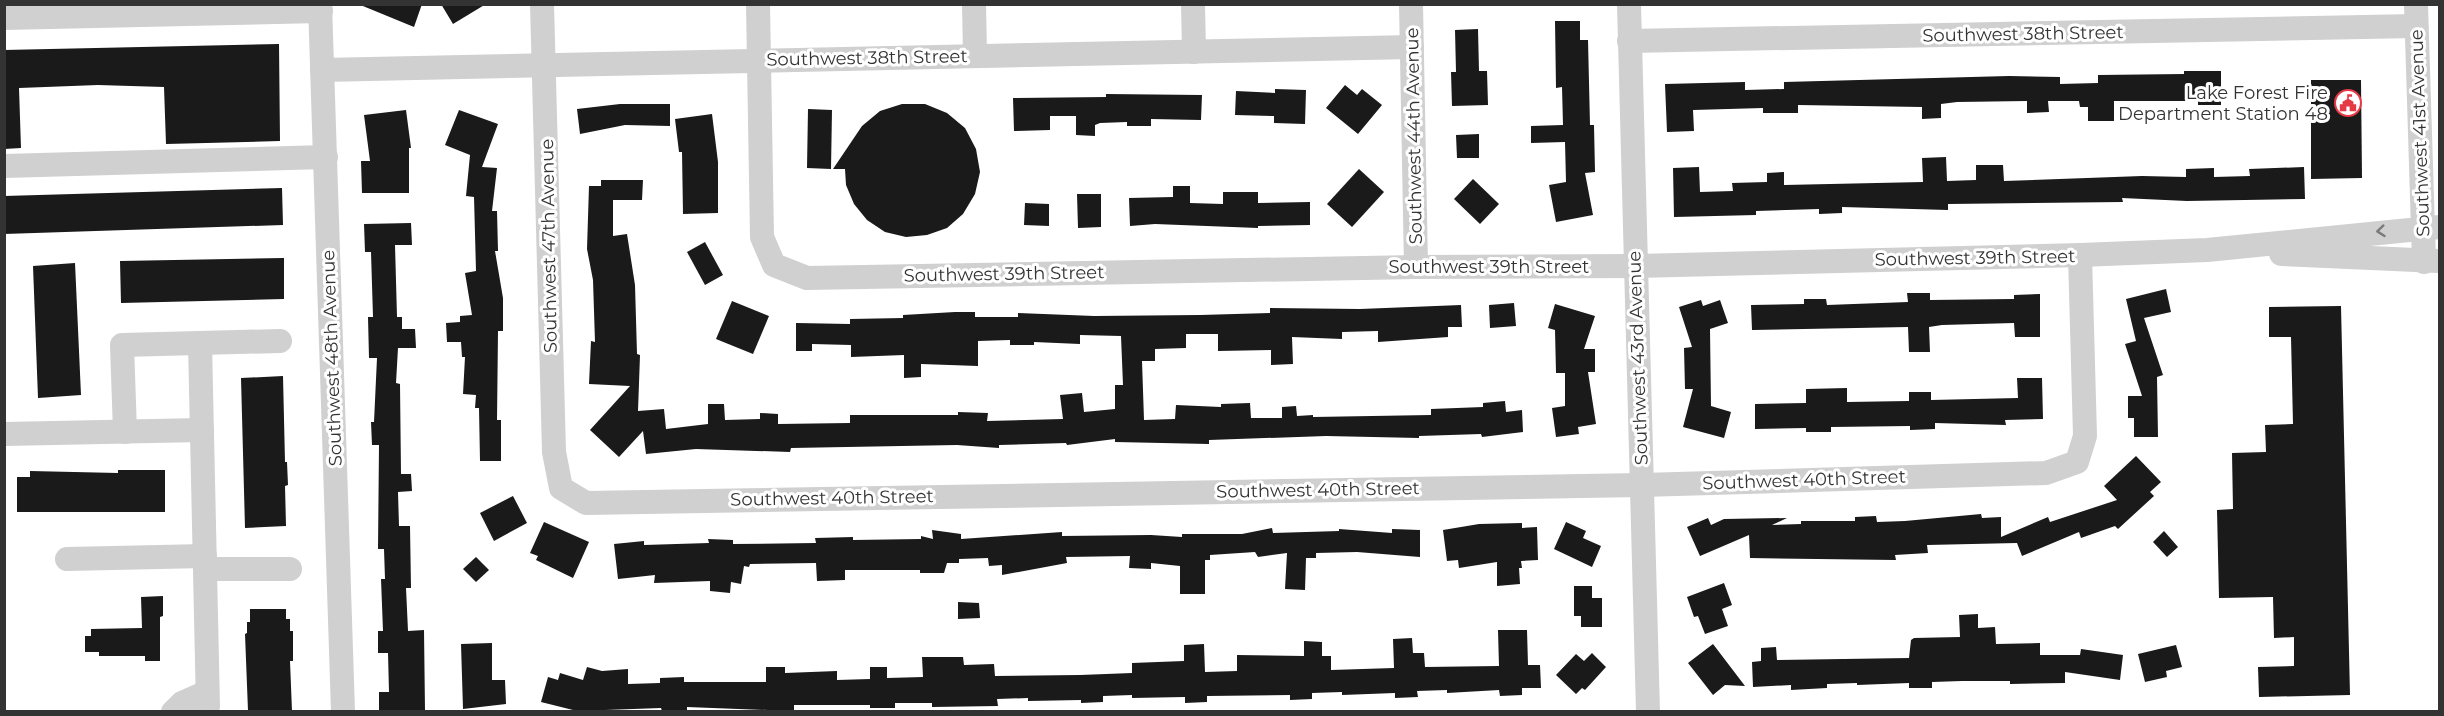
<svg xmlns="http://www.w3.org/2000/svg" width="2444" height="716" viewBox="0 0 2444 716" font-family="Montserrat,sans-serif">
<rect width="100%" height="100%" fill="#fff"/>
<g fill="#1a1a1a">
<path d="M358,4H422L414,27Z"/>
<path d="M441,4H486L453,24Z"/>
<path d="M1555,21H1580V40H1588L1590,125H1594L1595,172L1585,173L1593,215L1556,222L1549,185L1566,182L1565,142L1531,143V126L1563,125L1562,87L1556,88Z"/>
<path d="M1478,29L1479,71H1487L1488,105L1452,106L1451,72H1456L1455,30Z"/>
<path d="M279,44L280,141L166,144L164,87L98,85L19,88L21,148L4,149V50Z"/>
<path d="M2184,71H2221V105H2198V101H2114V121H2088V107H2080L2079,101H2048L2049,112L2027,113V101L1957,102L1941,104V118L1922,119V107L1798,105V113H1763V108L1693,110L1694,131L1667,132L1665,84L1745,82V90L1784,89V82L2009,76L2060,77V84L2098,83V75L2184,74Z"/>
<path d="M2311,80H2361L2362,178L2311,179Z"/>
<path d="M1345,85L1357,95L1362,89L1382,105L1358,134L1326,108Z"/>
<path d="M1275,89L1306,90L1305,124L1274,123V116L1235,115L1236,91L1275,93Z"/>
<path d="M1106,94L1202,95L1201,120L1151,119V126H1127V122L1100,123L1095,125V136L1076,135V116H1050V130L1014,131L1013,98L1106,97Z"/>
<path d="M620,104H670V126L625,125L580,134L577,109Z"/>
<path d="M902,104H925L947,113L965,128L976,149L980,172L975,194L963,214L947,228L927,235L906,237L885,232L867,220L854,204L846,185L845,169H833L862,126L880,111Z"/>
<path d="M808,109L832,110L831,169L807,168Z"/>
<path d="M406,110L411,148H409V193H362L361,161H370L364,115Z"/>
<path d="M459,110L498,124L482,167L497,168L492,211H497L498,251H495L503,298V331H498L497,420H501V461H480L479,408H475L476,395L463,394L465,357H462L461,342H447L446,323L460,322V316L472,315L465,273L476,271L474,197L466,196L470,155L445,145Z"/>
<path d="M712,114L718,162V213L683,214L682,152H679L675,119Z"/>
<path d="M1479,134V158H1457L1456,135Z"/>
<path d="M1946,157L1947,181L1976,180V165H2003L2004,181L2142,176L2186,177V169L2214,168V177L2250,176L2249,169L2304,167L2305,199L2187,201L2122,198L2123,202L1948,204V210L1842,207V213L1819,214V209L1756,211V215L1674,217L1673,168L1699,167L1700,192L1733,191L1732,183L1767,182V173L1784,172V185L1923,182L1922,158Z"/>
<path d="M1359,169L1384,192L1352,227L1327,204Z"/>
<path d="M1473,179L1499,204L1480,224L1454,199Z"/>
<path d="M601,180H643L642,200H613V236L627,234L635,285L637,354L640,355L638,411L664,409L666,429L708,424V404H724L725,420L760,419V413L778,414V424L850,423V415H958V412L988,413L987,421L1063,419L1060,395L1082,393L1084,412L1115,409V385H1123L1121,336L1080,335V344L1034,342V345H1010V340L978,341V366L921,364V377L904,378V355L851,357V345L812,344V351H796V323L850,324V319L903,318V315L955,312H975V317H1018V313L1094,316L1200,315L1270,313V308L1360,309L1461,305L1462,327H1448V337L1378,342V331L1342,332V339L1292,337L1293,364L1271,365V350L1218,351V334H1186V348L1155,349V361H1142L1144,420L1175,419L1176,405L1221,407V404L1250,403L1251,418H1282V407L1296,406L1297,416L1313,415V417L1431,415V409L1483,407V403L1505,401L1506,412L1522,410L1523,432L1482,437L1481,434L1419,436V438L1326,436L1209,440V444L1115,442V439L1067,445L1066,443L999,445V448L957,445L791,448L790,452L696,449L646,454L643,431L619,457L590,430L630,386L589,384L591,341L595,342L593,280L587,249L589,186H601Z"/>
<path d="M1173,186H1190V203L1223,204V192H1258V203L1310,202V225L1258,226V228L1155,224L1130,226L1129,198L1173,197Z"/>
<path d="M282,188L283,225L4,234V196Z"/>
<path d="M1077,194H1101V227L1078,228Z"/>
<path d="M1025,203L1049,204V226L1024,225Z"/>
<path d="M411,223L412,245H395L397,317H402V329H415L416,348H398L396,383L400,384L401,474H411L412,491L398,492L399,526H410L411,588H406L408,631L424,630L425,711H379V692H389L388,653H378V631H383L381,579H385L384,549H378L379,445H372L371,422H374L377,358H369L368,317H373L371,252H365L364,224Z"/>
<path d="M705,242L723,275L705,285L687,252Z"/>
<path d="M284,258V299L121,303L120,261Z"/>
<path d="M75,263L81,395L38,398L33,266Z"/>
<path d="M2166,289L2171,312L2144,318L2163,375L2157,377L2158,437H2134V418H2128V396H2142L2125,344L2136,341L2126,299Z"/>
<path d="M1907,293H1930V300L2014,299V295L2040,294V337H2015L2014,323L1942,325L1929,327L1930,352H1909L1908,327L1752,330L1751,305L1804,304V299H1826L1827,305L1908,302Z"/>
<path d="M1701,300L1703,306L1720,300L1728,323L1710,329L1711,406L1731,412L1724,438L1683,427L1693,389H1685L1684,348L1692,347L1679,307Z"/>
<path d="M732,301L769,316L753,354L716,339Z"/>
<path d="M1514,303L1516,326L1490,328L1489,305Z"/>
<path d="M1555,304L1595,316L1584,349H1595V372H1588L1596,424L1578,427L1579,434L1556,437L1552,408L1565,406V373H1556L1555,330L1548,328Z"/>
<path d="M2341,306L2350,695L2259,697L2258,667L2294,666V637L2274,638L2273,597L2219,598L2217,510L2233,509L2232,453L2266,452L2265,425L2293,424L2291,337H2269V307Z"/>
<path d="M283,376L285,462H287L288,485L285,486L286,526L245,528L241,378Z"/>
<path d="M2017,378H2042L2043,419L2005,420L2006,425L1935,423V429L1910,430V426L1831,427V432H1806V428L1755,429V404L1806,403V389L1847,388V402L1909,401V392H1931V400L2018,398Z"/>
<path d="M2136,456L2161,482L2150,492L2154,496L2118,529L2115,526L2081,538L2079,532L2022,556L2017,543L1927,545L1928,553L1895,555L1896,560L1750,558L1749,535L1700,556L1687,527L1708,518L1711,525L1724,519L1787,518L1772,525L1801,524V521H1855V517L1876,516L1877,522L1905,521L1981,514L1982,518L2001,517V537L2048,517L2050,522L2117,500L2104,486Z"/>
<path d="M118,470H165V512H17V477H30V471L118,473Z"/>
<path d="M513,496L527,523L494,541L480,513Z"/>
<path d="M544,522L589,542L573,578L536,560L538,556L530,553Z"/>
<path d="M1566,522L1586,531L1583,538L1601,546L1592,567L1554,549Z"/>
<path d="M1522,523V528L1537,527L1538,560L1521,561L1522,568H1519L1520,584L1497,586V562L1459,568L1458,560L1447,561L1443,530L1479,524Z"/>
<path d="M1272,528L1273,533L1339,531V529L1392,533V529L1420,530V557L1357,552L1316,553V558H1306L1305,590L1285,589L1287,553L1258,557L1255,552L1210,555V560H1205V594H1180V566L1151,563V569L1129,568L1130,556L1066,557L1067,563L1002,575V565L989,566L988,558L959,559V563H947L944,573H920V570H845V580L817,581L816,563L750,564L749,567L744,566L741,584L731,582L730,593L710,591V581L654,583L655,575L618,579L614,544L644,541V545L709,543L708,539L733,540V544L816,543L815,538L853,537V540L921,539V536L933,539L932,530L961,534V539L1062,532V536L1151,535L1182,537V534H1242Z"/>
<path d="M2164,531L2178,547L2167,557L2153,542Z"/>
<path d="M476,557L489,570L476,582L463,569Z"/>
<path d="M1724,583L1732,605L1722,609L1728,626L1705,634L1698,616L1694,617L1687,597Z"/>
<path d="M1574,586H1592V598H1602V627H1581V616H1574Z"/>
<path d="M163,596V616L160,617V661H145V656H99V652H85V636H91V629L142,628L141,597Z"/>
<path d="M958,602L979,603L980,618L958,619Z"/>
<path d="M250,609H286V619H290V631H293V661H290L292,711H248L245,634L247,633V622H250Z"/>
<path d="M1978,614V628L1995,627L1996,644L2040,643V655H2080L2081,649L2123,655L2120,680L2065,672V683L2010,684V681H1962L1932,682V688H1909V683L1857,685V683L1827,684V688L1791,690V685L1753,687L1752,662L1761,661V648L1776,647L1777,660L1909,658L1911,640L1914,638L1960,637L1959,615Z"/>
<path d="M1498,630H1527L1528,665H1540L1541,688H1522V695L1500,696L1499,690L1447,693V690L1417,691L1418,697L1395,698V693L1342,695V692L1312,693V699L1290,700V695L1207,696V702L1185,703V697L1132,698V695L1103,696V702L1081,703V700L1028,701V698L997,699L998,706L932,707V703H895V708H870V705H794V711L687,707V711H662L661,708L577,711L541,702L548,677L558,680L560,673L583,680L587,667L602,671L628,669V684L660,683V678L684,677V682H766V667H785V673L837,671V680L870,679V667H887V678L923,677L922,657H963L964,665L994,664L995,676L1080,675L1132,673V663L1184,661V645L1204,644L1205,672L1237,671V655L1304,656V641L1322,642V656H1331V670L1394,668L1393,639L1412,638L1413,653H1424L1425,667L1499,666Z"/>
<path d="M492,643V680H505L506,704L463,709L461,644Z"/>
<path d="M1713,644L1745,686L1725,685L1713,695L1688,663Z"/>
<path d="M2176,645L2182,667L2166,671L2167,677L2145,682L2138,654Z"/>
<path d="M1592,653L1606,667L1585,690L1582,688L1576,694L1556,675L1576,654L1584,661Z"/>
</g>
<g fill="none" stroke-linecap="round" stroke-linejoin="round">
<g stroke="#d0d0d0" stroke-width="24">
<path d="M320,4L343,712"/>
<path d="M542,4L554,452L561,488L586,503L1642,485L2046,473L2077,462L2085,436L2080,255"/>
<path d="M758,4L762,237L774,265L807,278L1416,267L1636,266L2080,255L2207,250L2440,227"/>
<path d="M974,4L975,55"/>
<path d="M1193,4L1194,52"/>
<path d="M1411,4L1416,267"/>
<path d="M1629,4L1648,712"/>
<path d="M2416,4L2424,262"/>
<path d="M4,18L321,11"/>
<path d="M1629,41L2416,26"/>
<path d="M322,70L1412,47"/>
<path d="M4,166L326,157"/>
<path d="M2281,254L2438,261"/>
<path d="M200,343L208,707L204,712"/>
<path d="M125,432L122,345L280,341"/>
<path d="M4,434L202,430"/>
<path d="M67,559L205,556"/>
<path d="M205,569H290"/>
<path d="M173,712L182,703L207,692"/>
</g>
</g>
<defs><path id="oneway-chevron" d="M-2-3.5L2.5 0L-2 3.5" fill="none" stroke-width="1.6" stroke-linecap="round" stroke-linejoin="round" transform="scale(1.5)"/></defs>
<use stroke="#7a7a7a" href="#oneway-chevron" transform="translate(2381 231) rotate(174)"/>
<defs>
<symbol id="civic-ring" viewBox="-11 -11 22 22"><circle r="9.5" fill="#fff" stroke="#e63946" stroke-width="1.5"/><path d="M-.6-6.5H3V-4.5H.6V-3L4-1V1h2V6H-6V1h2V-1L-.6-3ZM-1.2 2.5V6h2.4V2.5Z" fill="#e63946"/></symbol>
</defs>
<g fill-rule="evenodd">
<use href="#civic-ring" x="2333" y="88" width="30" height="30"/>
</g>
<g text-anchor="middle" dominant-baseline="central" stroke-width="6" stroke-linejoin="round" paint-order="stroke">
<g font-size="18" fill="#333" stroke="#fff">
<text transform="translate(2023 34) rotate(-1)">Southwest 38th Street</text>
<text transform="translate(867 58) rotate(-1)">Southwest 38th Street</text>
<text transform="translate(2420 133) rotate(-92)">Southwest 41st Avenue</text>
<text transform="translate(1414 136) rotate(-91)">Southwest 44th Avenue</text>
<text transform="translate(549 246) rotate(-91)">Southwest 47th Avenue</text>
<text transform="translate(1975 258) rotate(-1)">Southwest 39th Street</text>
<text x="1489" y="267">Southwest 39th Street</text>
<text transform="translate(1004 274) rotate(-1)">Southwest 39th Street</text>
<text transform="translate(332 358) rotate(-92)">Southwest 48th Avenue</text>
<text transform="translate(1638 358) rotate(-92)">Southwest 43rd Avenue</text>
<text transform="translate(1804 480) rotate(-2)">Southwest 40th Street</text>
<text transform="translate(1318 490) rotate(-1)">Southwest 40th Street</text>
<text transform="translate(832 498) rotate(-1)">Southwest 40th Street</text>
</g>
<g font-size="18" fill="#333" stroke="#fff" text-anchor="end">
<text x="2328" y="93">Lake Forest Fire<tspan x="2328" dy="21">Department Station 48</tspan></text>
</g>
</g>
<rect width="2444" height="716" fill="none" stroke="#333333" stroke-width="12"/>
</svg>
